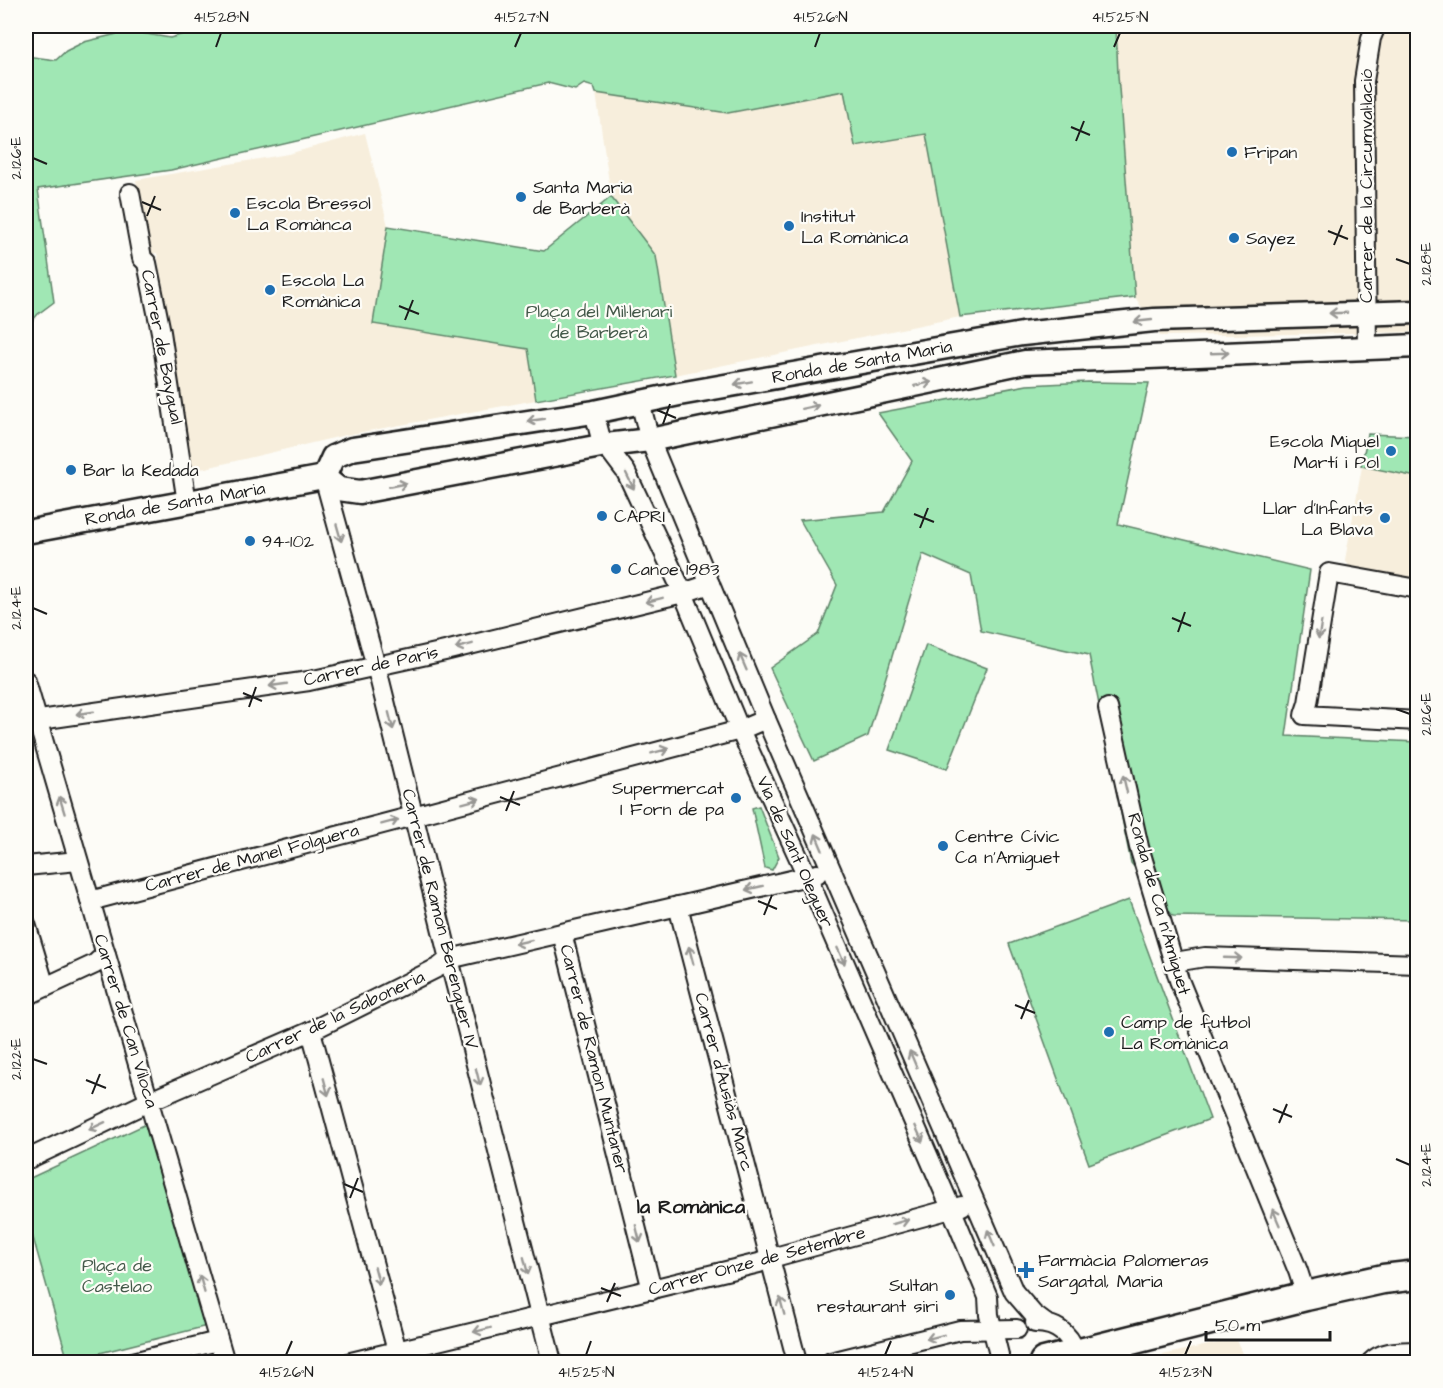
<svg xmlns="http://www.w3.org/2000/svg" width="1443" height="1388" viewBox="0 0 1443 1388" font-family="'Architects Daughter',sans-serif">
<rect width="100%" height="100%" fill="#fdfcf7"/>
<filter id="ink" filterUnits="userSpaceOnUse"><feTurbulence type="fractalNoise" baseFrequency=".0167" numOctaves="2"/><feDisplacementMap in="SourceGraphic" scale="12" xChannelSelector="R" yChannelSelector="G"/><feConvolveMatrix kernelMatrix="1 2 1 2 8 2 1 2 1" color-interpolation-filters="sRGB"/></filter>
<g filter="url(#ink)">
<g fill="#f7eedc">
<path d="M1116,26H1417V332L1160,336L1135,297L1118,75Z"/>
<path d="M845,91L926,133L960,317L675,375L656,256L611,196L596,93L728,113Z"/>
<path d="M365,133L388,226L373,324L529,349L536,400L346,435L193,471L157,253L149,254L136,180L288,154Z"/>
<path d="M1368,434L1417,436V579L1349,566L1345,560Z"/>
<path d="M1235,1339L1248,1362H1131Z"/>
</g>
<g fill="#a0e7b4" stroke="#5e8268" stroke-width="1.5">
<path d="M242,26H1116L1118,75L1135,297L960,317L926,134L855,146L844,91L728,113L596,93L594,87L584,84L575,90L548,83L171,170L38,189L54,302L38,314L26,328V56L56,60L66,51L84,42L129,31L170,38L194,31Z"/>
<path d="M611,197L656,256L675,375L536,400L528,349L373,324L388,226L544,251Z"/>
<path d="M1088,382L1149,383L1118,524L1310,570L1286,736L1417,742V920L1173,916L1131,863L1089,655L981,631L971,575L923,554L868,736L814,761L770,668L818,634L837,585L800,520L884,512L912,461L878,413L1027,385Z"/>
<path d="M1368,434L1417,436V477L1361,466Z"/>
<path d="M926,645L987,668L947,769L889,750Z"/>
<path d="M759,806L779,857L772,870L765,868L752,808Z"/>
<path d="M1129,900L1210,1119L1089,1164L1009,944Z"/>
<path d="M146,1124L207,1326L68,1361L26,1213V1180Z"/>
</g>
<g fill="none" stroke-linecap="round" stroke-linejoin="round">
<defs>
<g id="minor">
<path d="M130,193L142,258L147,263L161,332L187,503"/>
<path d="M1367,348L1364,81L1371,38L1376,26"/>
<path d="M640,402L650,440L766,719L1014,1292L1033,1314L1045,1323"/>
<path d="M594,412L601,439L626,472L683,593L740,730L807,876L951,1208L988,1297L989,1315L999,1355"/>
<path d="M324,477L380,681L449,959L552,1362"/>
<path d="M1418,589L1329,573L1308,703L1304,715L1418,721"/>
<path d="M26,681L225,1362"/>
<path d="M1108,708L1139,847L1179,980L1298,1271L1306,1296"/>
<path d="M26,722L309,681L445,651L683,593L710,584"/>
<path d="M26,866L78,861"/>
<path d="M90,901L740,730L766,719"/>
<path d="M678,906L797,1362"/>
<path d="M26,924L45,987"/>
<path d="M562,933L652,1290"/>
<path d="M1175,962L1205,957L1418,964"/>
<path d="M26,996L95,964L106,954"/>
<path d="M311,1031L397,1351"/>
<path d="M26,1160L150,1101L311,1031L439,967L449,959L817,874"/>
<path d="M1035,1323C1060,1323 1074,1338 1078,1362"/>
<path d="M133,1362L218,1341"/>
<path d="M351,1362L759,1263L771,1258L962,1206"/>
<path d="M831,1362L960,1330L1017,1329"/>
<path d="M1371,1362C1383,1350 1401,1352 1418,1351"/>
</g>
<g id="tertiary">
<path d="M324,477L333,457L352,449L594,412L679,394L1022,334L1154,320L1418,312"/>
<path d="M324,477L339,489L360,492L606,445L650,440L1025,362L1418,346"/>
<path d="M26,532L324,477"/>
</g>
<path id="primary" d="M1044,1362L1306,1296L1383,1279L1418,1275"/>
</defs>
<use href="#minor" stroke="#1c1c1c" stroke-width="22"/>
<use href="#tertiary" stroke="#1c1c1c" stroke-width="27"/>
<use href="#primary" stroke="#1c1c1c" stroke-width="33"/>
<use href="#minor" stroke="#fdfcf7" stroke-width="18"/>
<use href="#tertiary" stroke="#fdfcf7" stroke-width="22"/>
<use href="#primary" stroke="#fdfcf7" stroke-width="28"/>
</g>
<defs><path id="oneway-shaft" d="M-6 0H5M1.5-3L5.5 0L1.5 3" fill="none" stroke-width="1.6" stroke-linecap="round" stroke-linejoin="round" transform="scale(1.5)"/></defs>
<g stroke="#989794">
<use href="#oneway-shaft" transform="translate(1338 313) rotate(178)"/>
<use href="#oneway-shaft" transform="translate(1143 321) rotate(174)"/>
<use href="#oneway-shaft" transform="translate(1220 353) rotate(-2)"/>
<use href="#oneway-shaft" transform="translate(743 383) rotate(170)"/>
<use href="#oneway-shaft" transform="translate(923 384) rotate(-12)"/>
<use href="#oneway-shaft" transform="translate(810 407) rotate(-12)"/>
<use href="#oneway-shaft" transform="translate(536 420) rotate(172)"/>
<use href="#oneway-shaft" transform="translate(630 481) rotate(64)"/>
<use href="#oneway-shaft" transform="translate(398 485) rotate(-11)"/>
<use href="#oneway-shaft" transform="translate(339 533) rotate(74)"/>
<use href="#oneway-shaft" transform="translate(654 600) rotate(166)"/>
<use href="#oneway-shaft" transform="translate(1320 630) rotate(99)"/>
<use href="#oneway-shaft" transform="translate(464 646) rotate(166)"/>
<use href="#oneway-shaft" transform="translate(743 662) rotate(-113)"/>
<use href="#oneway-shaft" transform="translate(278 685) rotate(172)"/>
<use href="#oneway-shaft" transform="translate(85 713) rotate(172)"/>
<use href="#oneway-shaft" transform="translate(391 721) rotate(76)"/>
<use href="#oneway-shaft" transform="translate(660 751) rotate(-15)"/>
<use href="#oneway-shaft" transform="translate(1125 784) rotate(-103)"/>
<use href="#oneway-shaft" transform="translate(471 801) rotate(-15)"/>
<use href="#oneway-shaft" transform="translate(62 805) rotate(-107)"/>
<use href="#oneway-shaft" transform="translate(390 822) rotate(-15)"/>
<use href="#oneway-shaft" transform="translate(819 842) rotate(-113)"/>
<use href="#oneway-shaft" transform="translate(754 888) rotate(167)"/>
<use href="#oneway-shaft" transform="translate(523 942) rotate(167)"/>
<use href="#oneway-shaft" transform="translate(691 955) rotate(-105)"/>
<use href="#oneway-shaft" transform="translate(841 956) rotate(66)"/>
<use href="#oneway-shaft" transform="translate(1233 958) rotate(2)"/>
<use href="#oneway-shaft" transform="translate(913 1059) rotate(-113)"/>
<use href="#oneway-shaft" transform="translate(478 1077) rotate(76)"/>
<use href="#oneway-shaft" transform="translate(326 1087) rotate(75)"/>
<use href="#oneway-shaft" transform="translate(97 1126) rotate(155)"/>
<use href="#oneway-shaft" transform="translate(919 1134) rotate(66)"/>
<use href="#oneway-shaft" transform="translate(1276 1217) rotate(-113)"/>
<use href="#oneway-shaft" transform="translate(900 1222) rotate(-16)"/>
<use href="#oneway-shaft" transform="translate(638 1234) rotate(76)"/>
<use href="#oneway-shaft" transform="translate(991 1238) rotate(-113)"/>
<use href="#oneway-shaft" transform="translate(526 1266) rotate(76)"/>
<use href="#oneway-shaft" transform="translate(377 1276) rotate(75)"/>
<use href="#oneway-shaft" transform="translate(202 1284) rotate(-106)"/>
<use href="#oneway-shaft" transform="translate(782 1306) rotate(-105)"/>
<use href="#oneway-shaft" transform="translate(482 1330) rotate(166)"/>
<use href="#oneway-shaft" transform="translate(935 1337) rotate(166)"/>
</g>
</g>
<path fill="none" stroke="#1c1c1c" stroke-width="2" d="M216,47L221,33M515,47L521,33M815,47L820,33M1114,47L1120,33M1071,127L1090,135M1076,141L1084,121M33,158L47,164M142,202L161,210M147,216L155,196M1328,231L1348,239M1334,245L1342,225M1396,259L1410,264M399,306L419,314M405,320L413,300M657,410L676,418M663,424L670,404M914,514L934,522M920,528L928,508M33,608L47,614M1172,618L1191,626M1178,632L1185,612M243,693L262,701M249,707L256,687M1396,709L1410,714M500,797L520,805M506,811L514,791M758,901L777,909M764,915L772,895M1015,1005L1035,1013M1021,1019L1029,1000M33,1059L47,1064M86,1080L106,1088M92,1094L100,1074M1273,1109L1292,1117M1279,1123L1287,1104M1396,1159L1410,1165M344,1184L363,1192M350,1198L358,1178M601,1288L621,1296M607,1302L615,1283M286,1355L292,1341M586,1355L591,1341M885,1355L891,1341M1185,1355L1191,1341"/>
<g fill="#1f6fb2" stroke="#fdfcf7" stroke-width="2">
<circle cx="1232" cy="152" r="6"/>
<circle cx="521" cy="197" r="6"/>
<circle cx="235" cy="213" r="6"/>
<circle cx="789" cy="226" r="6"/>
<circle cx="1234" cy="238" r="6"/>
<circle cx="270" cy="290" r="6"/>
<circle cx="1391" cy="451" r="6"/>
<circle cx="71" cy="470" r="6"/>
<circle cx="602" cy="516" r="6"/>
<circle cx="1385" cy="518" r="6"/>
<circle cx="250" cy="541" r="6"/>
<circle cx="616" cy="569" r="6"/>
<circle cx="736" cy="798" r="6"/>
<circle cx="943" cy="846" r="6"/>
<circle cx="1109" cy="1032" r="6"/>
<path d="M1023 1261h6v6h6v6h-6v6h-6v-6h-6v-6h6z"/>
<circle cx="950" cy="1295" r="6"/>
</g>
<g text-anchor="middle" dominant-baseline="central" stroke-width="4.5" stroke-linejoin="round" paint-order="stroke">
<g font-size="18" fill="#1c1c1c" stroke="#fdfcf7" text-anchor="start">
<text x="1244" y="152">Fripan</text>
<text x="533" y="187">Santa Maria<tspan x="533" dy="21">de Barberà</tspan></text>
<text x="247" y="203">Escola Bressol<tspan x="247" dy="21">La Romànca</tspan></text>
<text x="801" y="216">Institut<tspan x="801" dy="21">La Romànica</tspan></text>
<text x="1246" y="238">Sayez</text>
<text x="282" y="280">Escola La<tspan x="282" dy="21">Romànica</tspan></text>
<text x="1379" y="441" text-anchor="end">Escola Miquel<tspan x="1379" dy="21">Martí i Pol</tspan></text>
<text x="83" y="470">Bar la Kedada</text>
<text x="1373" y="508" text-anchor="end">Llar d'Infants<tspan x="1373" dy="21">La Blava</tspan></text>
<text x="614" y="516">CAPRI</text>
<text x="262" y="541">94-102</text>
<text x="628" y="569">Canoe 1983</text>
<text x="724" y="788" text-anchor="end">Supermercat<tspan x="724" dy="21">I Forn de pa</tspan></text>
<text x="955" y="836">Centre Cívic<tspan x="955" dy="21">Ca n'Amiguet</tspan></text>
<text x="1121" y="1022">Camp de futbol<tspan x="1121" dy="21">La Romànica</tspan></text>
<text x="1038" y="1260">Farmàcia Palomeras<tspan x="1038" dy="21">Sargatal, Maria</tspan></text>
<text x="938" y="1285" text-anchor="end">Sultan<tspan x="938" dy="21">restaurant siri</tspan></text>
</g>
<g font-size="18" fill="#1c1c1c" stroke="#fdfcf7">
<text transform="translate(1366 186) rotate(-90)">Carrer de la Circumval·lació</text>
<text transform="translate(162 347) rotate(79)">Carrer de Baygual</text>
<text transform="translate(862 362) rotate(-10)">Ronda de Santa Maria</text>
<text transform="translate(175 504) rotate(-10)">Ronda de Santa Maria</text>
<text transform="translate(371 666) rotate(-12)">Carrer de París</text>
<text transform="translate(795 852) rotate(66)">Via de Sant Oleguer</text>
<text transform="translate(252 858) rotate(-15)">Carrer de Manel Folguera</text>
<text transform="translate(1159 904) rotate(74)">Ronda de Ca n'Amiguet</text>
<text transform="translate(440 919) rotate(76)">Carrer de Ramon Berenguer IV</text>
<text transform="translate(335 1017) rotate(-25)">Carrer de la Saboneria</text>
<text transform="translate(126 1021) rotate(73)">Carrer de Can Viloca</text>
<text transform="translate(594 1059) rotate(76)">Carrer de Ramon Muntaner</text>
<text transform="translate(724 1082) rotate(75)">Carrer d'Ausiàs Marc</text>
<text transform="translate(757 1261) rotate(-15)">Carrer Onze de Setembre</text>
</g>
<g font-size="18" fill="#44594a" stroke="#fdfcf7">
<text x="599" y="311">Plaça del Mil·lenari<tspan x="599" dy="21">de Barberà</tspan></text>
<text x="117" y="1265">Plaça de<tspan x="117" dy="21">Castelao</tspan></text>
</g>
<g font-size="20" font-weight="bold" fill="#1c1c1c" stroke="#fdfcf7">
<text x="691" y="1207">la Romànica</text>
</g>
</g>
<rect width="1443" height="1388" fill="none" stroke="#fdfcf7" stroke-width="66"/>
<path d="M1206 1331v9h124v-9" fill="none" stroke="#1c1c1c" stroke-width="3"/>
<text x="1215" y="1331" font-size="18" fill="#1c1c1c" stroke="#fdfcf7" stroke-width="4.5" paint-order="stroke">50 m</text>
<rect x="33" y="33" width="1377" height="1322" fill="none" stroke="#1c1c1c" stroke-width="2"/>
<g font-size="15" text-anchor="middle" fill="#1c1c1c">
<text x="221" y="22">41.528°N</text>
<text x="521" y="22">41.527°N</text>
<text x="820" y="22">41.526°N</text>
<text x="1120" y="22">41.525°N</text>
<text transform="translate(16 158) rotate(-90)" y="5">2.126°E</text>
<text transform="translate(1426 264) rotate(-90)" y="5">2.128°E</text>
<text transform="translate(16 608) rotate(-90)" y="5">2.124°E</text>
<text transform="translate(1426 714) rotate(-90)" y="5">2.126°E</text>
<text transform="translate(16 1059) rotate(-90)" y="5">2.122°E</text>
<text transform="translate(1426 1165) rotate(-90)" y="5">2.124°E</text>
<text x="286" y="1377">41.526°N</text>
<text x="586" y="1377">41.525°N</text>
<text x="885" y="1377">41.524°N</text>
<text x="1185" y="1377">41.523°N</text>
</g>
</svg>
